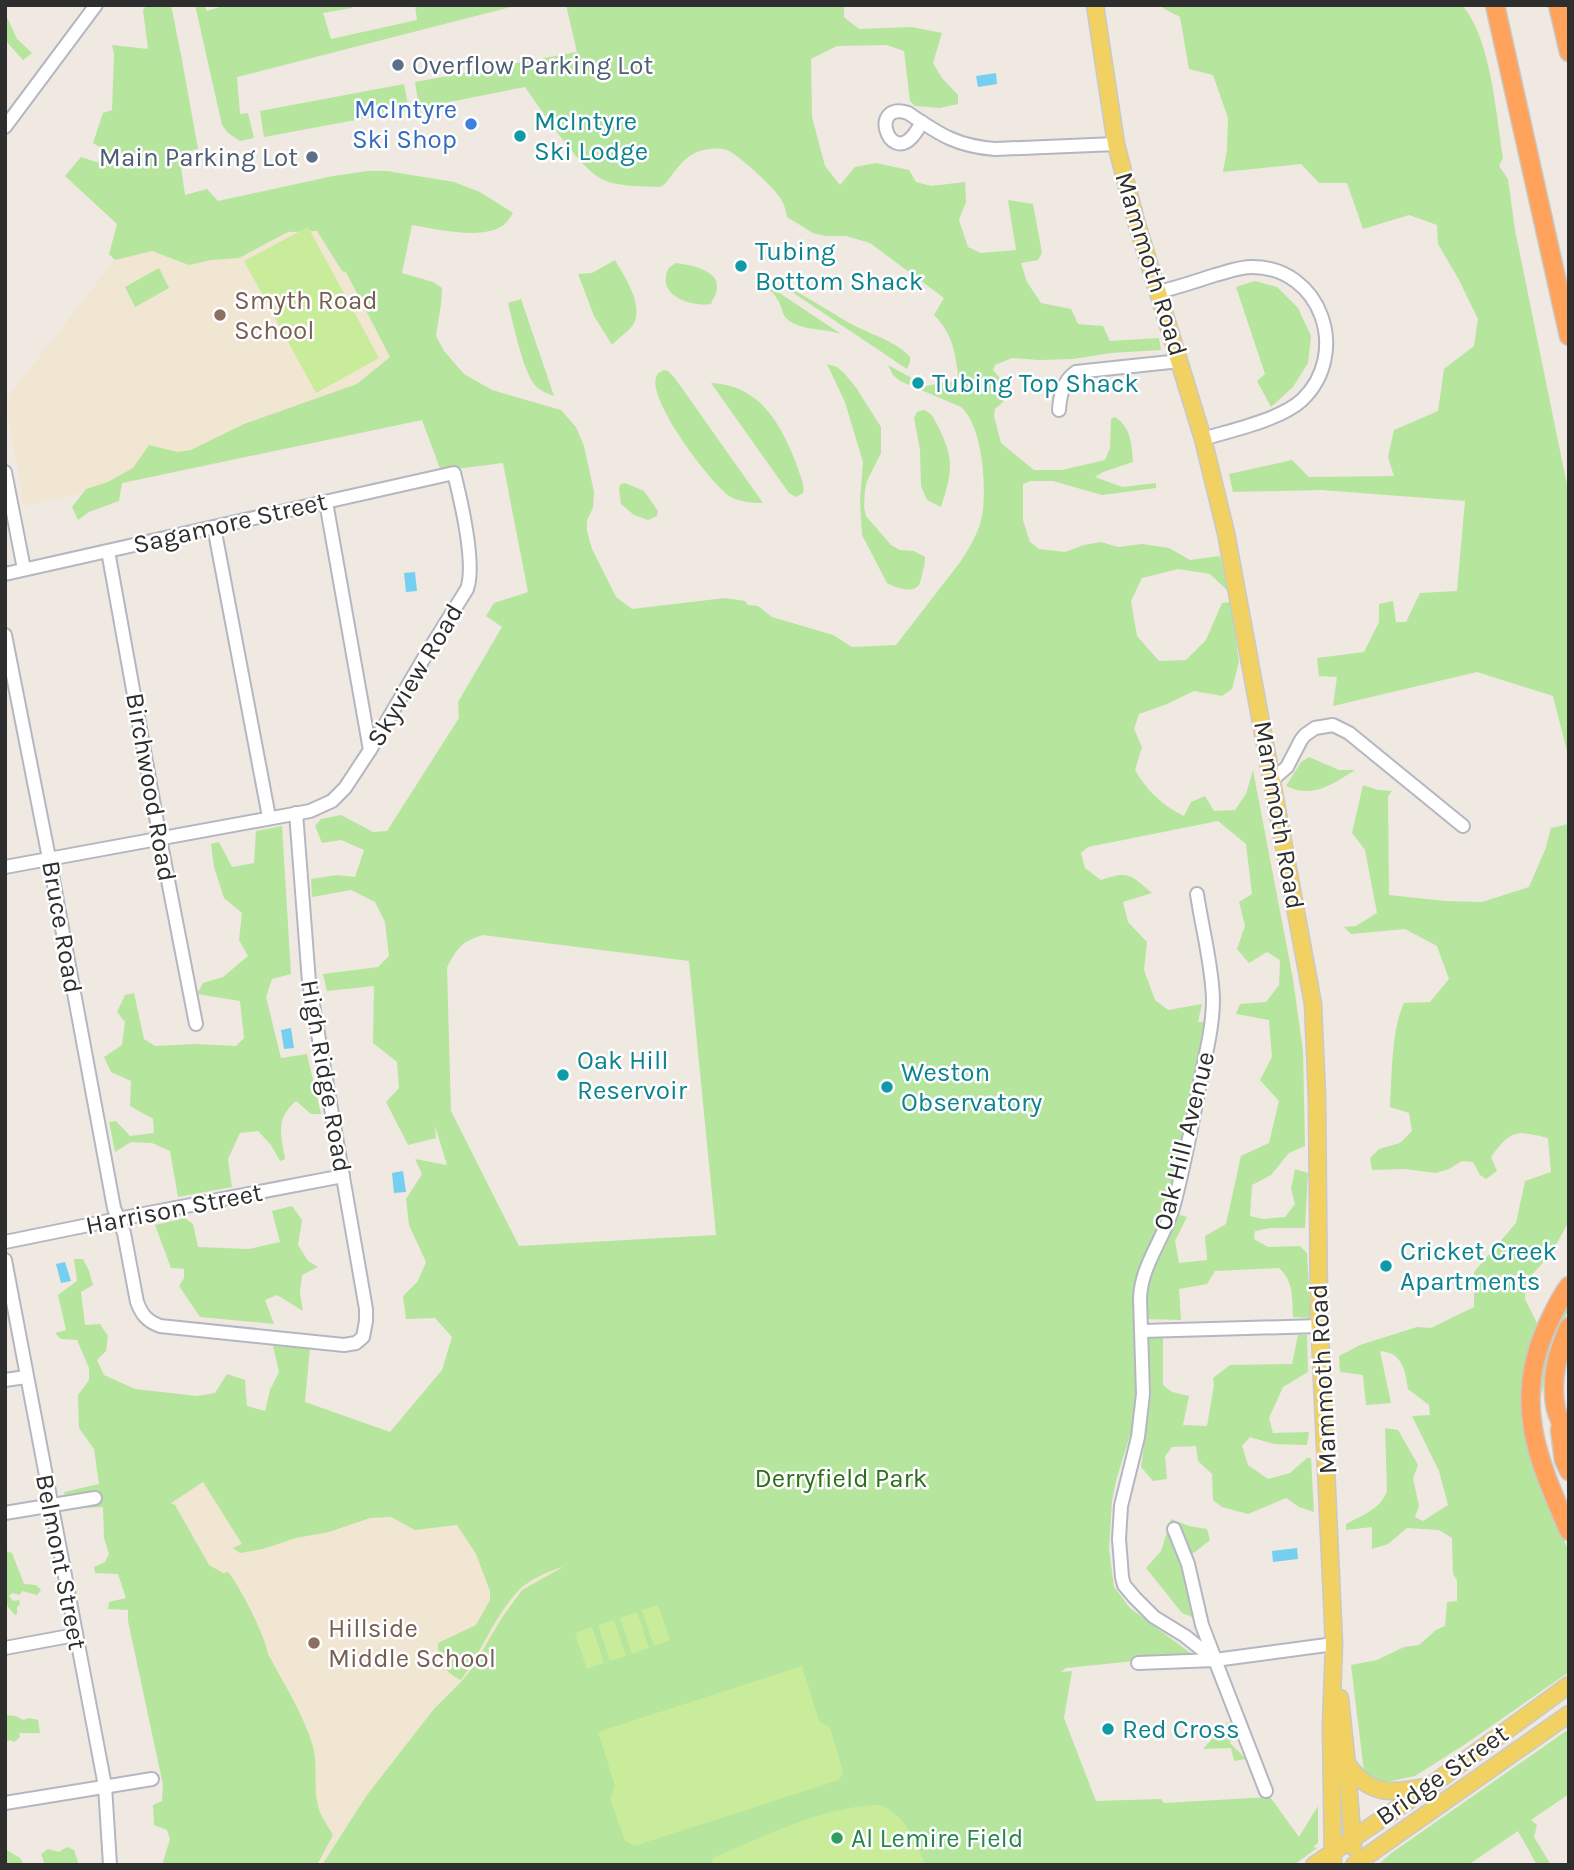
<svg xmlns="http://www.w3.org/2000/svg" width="1574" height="1870" viewBox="0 0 1574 1870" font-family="Karla,sans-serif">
<rect width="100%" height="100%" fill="#efe9e1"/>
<g fill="#f0e6d1">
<path d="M310,201L422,420L152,477L24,506L9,419L5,409V401L141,226Z"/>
<path d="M91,1407L568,1473L570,1564L521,1590L501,1619L473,1667L461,1682L434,1709L367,1795L322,1865H187Z"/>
</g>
<g fill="#b6e59e" fill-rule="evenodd">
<path d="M147,5H171L182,60L198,149L179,153L185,195L207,189L218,201L333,176L368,171H387L454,182L480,192L513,213C510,218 507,223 502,226C482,240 435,229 412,225L402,273L433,282L442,288L441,304L436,336L444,351L464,374L492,390L561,410L576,427L584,446L594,492L593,508L587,520V531L592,549L616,597L632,609L725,598L745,601L748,605L758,606L772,617L833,635L852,647L896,645L961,561C970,547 979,532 982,516C987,489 983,426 961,407L900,381L893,375L888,365L926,386L959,380C955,354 954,335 934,315L944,298L870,243L846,236H825L813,233L787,217C786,212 785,206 782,201C776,189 739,155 727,150C718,147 703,149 695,153C683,158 673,174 665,184L660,187C642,186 623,187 606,181C582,173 541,109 525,87L419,108L415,82L577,52L566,5H844V17L859,29L912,27L942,33L933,63L942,78L958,95V104L940,108L915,106L910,101L904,51L887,45L837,46L811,59L812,117L825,166L840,185L855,167L876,163L909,170L916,182L931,186L965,182L966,202L959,220L968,247L981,253L1016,250L1008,200L1033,204L1042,253L1038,260L1021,263L1027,282L1041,303L1071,309L1078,324L1103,326L1110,341L1159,338L1161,350L1111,353L1073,359L1039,360L1012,358L995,365L993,370L1002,381L1005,400L995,409L994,416L1001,443L1034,470H1062L1105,460L1110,448L1111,419L1115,417C1131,427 1132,445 1133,462L1103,472L1095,477L1122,487L1156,483V488L1102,495L1053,481H1030L1023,484V520L1030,542L1039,549L1065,552L1084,545L1101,542L1118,547L1142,544L1169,548L1190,560L1220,556L1229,592L1210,574L1178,569L1142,578L1131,601L1137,636L1159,661L1186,660L1206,640L1222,603L1231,602L1239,662L1232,689L1222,696L1194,691L1167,704L1139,714L1134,729L1142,747L1135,770C1147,791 1162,805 1184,816L1191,802L1205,796L1214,811L1235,810L1246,794L1253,770L1293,979L1303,1051L1305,1146L1289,1153L1271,1175L1252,1185L1250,1216L1263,1219L1285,1217L1295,1204L1291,1189L1295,1169L1308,1173L1305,1228H1270L1255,1231L1254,1239L1268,1247L1300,1246L1307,1253L1311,1318L1293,1317C1292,1300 1294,1281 1279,1268L1215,1271L1207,1284L1179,1289L1181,1320L1146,1319L1144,1284L1174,1213L1187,1217L1175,1241L1179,1263L1207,1260L1205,1236L1226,1224L1241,1156L1269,1143L1279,1101L1260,1080L1272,1057L1269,1020L1236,1014L1240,1004L1266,1002L1279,985L1280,960L1267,952L1249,963L1237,949L1245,926L1239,902L1252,894L1246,844L1218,821L1088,847L1081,853L1085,868L1101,880C1129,870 1131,875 1152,893L1123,902L1128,922L1147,942L1144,970L1155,1000L1168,1010L1202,1004L1198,1022H1205L1167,1210L1157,1235L1143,1258L1137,1296L1139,1387L1133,1425L1116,1481L1112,1501L1109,1549L1114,1587L1130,1608L1193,1655L1066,1668L1061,1672L1072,1671L1064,1718L1096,1801L1161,1799L1164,1803L1270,1797L1299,1837L1318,1806V1843L1313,1847L1317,1848L1294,1865H322L367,1795L434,1709L461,1682L473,1667L501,1619L522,1590L563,1567C552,1569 528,1581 520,1589C496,1613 481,1652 461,1680C444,1672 438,1661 438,1643L476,1625L490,1600V1591L476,1554L457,1525L415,1530L391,1517L370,1518L329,1532L296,1538L263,1549L240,1553L233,1548L242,1544L203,1482L171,1503L175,1505L209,1565L223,1573L228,1572C240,1586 265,1636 268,1654C283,1682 305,1717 313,1747C318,1766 313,1787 318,1806C320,1816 328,1826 333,1835L317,1865H162L170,1839L167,1830L154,1825L153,1805L162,1801L163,1785L128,1621V1610L108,1609L109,1602L126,1598L118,1574L95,1573L94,1567L105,1562L109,1554L104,1538L103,1507L67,1509L64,1492L99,1484L94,1449L79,1428L78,1395L89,1380V1368L77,1340L61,1339L55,1333L66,1330L58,1295L77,1281L74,1259H83L89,1271L93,1285L81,1292L85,1325L100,1324L108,1336L106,1351L97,1360L104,1375L135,1389L197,1396L215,1393L227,1374L245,1380L247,1406L265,1411L270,1390L279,1372L273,1346L310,1347L305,1402L390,1432L442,1370L452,1337L435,1318L406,1319L403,1296L418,1281L426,1262L409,1225L406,1199L422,1174L415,1159L447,1165L435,1126L436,1138L408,1145L386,1102L399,1088L397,1062L373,1043L374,986L327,991L323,974L378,967L389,956L385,922L375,902L351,890L312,897L311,879L337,875L355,877L364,850L341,840L322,843L315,826L321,819L341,815L373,832L387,831L459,718L458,702L502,627L486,616L494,603L528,592L503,463L441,471L422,420L122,483L119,501L89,512L78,520L72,507L86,489L108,482L133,468L149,445L178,452L191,450L244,424L357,384L390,357L346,272L342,271L317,231L288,232L239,258L211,260L189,265L152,251L115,260L109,254L117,224L65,176L81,157L96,162L106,161L101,148L93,143L103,113L112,110L114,54L112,45L148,49L143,10ZM483,935L689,961L716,1235L519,1246L451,1111L447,968C456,949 462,941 483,935Z"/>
<path d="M195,5H204L207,11L226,5H351L352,8L323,13L331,39L417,20L415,5H519L237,77L240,114L248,113L254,138L240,141L228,133L222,125Z"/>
<path d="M1163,5H1462C1491,38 1496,114 1503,158L1499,166L1508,179L1515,230L1569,495V759L1553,696L1477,672L1333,706L1337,677L1319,676L1317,658L1364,652L1379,622V604L1393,601L1396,622H1406L1420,593L1457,591L1465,501L1321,490L1233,492L1229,474L1292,460L1309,477L1394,476L1388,457L1394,430L1438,411L1444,369L1474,346L1478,319L1458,278L1438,244L1437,225L1409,215L1363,229L1347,183H1319L1301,164L1223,172L1227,150L1228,118L1213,75L1189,69L1180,17L1163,8Z"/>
<path d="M5,13L17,39L32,53L23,60L5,40Z"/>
<path d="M404,84L409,110L264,137L260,111Z"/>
<path d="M615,260C624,276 645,306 633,325C628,332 618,338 612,345L594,316L578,274L592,273Z"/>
<path d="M676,263C688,265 719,269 717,288C717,293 713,299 711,304C694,307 662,298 666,276C667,269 670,266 676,263Z"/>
<path d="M159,268L169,288L135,307L125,287Z"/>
<path d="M757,278L841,334C824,328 800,331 787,319C781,313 782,305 777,299C773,291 764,285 757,278Z"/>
<path d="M1255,281L1277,287L1298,308L1311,336L1308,363L1293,387L1271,407L1257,381L1265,374L1236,287Z"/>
<path d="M777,282C804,294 828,311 853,325C872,335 896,341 910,357V362L907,369Z"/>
<path d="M521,299L554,396C547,393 539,391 534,384C523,370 513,323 508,303Z"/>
<path d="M827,364L837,367L845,374L857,389L881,427V453L867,481L865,490L864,507L866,516L891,545L900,550L914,551L925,557C925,563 924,568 922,574C922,576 920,583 919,585C912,594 894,587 887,583L862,535L860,501L863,462L845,402Z"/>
<path d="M664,370L668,371L674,377L763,503C752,503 740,502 731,497C711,485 648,400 656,378C658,372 659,373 664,370Z"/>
<path d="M711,383C759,385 780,422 796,463C799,473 805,483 803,493L796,497L789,493Z"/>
<path d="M924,410C932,413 934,419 938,426C955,460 952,473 941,507L927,500L921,486L920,450L914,418L917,412Z"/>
<path d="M625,483L644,491L658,511L657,516L648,520L634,515L621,504L619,488L621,484Z"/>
<path d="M1309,757L1339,770H1355C1333,784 1313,799 1286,786L1301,762Z"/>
<path d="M1363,785L1378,790L1392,791L1388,796L1389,895L1445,901L1482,902L1529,887L1545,850L1551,828L1569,824V1221L1551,1254L1526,1281L1525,1299L1537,1323L1526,1359L1521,1386L1524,1428L1540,1484L1569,1552V1672L1464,1745L1415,1776L1387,1782L1371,1779L1364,1772L1351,1665L1377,1660L1404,1647L1419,1645L1436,1630L1445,1626L1447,1602L1457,1601V1580L1453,1574L1452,1538L1439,1530L1407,1528L1388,1544L1372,1549V1527L1346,1530V1524C1361,1516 1381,1509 1387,1491L1385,1428L1398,1430L1418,1465L1413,1478L1419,1506L1415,1517L1423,1521L1448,1505L1439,1471L1412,1416L1430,1415L1429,1405L1408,1389C1405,1370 1403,1353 1380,1351L1391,1403L1366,1405L1363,1375L1340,1372L1339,1356L1360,1345L1417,1327L1431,1328L1474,1307V1272L1516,1223L1525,1181L1551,1172L1548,1138C1516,1130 1511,1130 1491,1157L1497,1171L1486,1179L1480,1175L1473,1162L1462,1161L1449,1169L1436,1173L1405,1169L1372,1170L1370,1158L1379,1149L1400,1143L1412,1131L1409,1113L1390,1107C1392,1077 1391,1030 1404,1003L1430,1002L1449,979L1437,946L1405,929L1351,934L1344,927L1356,926L1377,913L1365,850L1352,833Z"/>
<path d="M282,826L291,974L272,979L266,997L281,1058L307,1054L321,1114H311L296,1101C275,1119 281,1134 285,1159L280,1161L271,1145L258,1131L240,1133L228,1159L232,1187L178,1197L170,1151L152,1143L131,1142L115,1152L109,1122L116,1121L130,1136L154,1133L153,1119L130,1106L131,1081L111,1072L104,1057L122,1045L125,1022L117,1012L125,995L134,993L144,1039L155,1046L195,1044L236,1046L244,1038L240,1001L197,994L203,983L223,977L248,956L239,940L242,913L224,898L214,867L211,844L219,842L232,867L254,863L256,831Z"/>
<path d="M292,1206L302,1220L298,1245L308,1261L318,1267L302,1275L300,1293L303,1311L277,1295L265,1300L274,1324L200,1317L179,1286L184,1278V1269L171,1268L155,1225L185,1218L193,1224L198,1247L249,1249L280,1242L272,1211Z"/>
<path d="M1569,1294V1308L1549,1356L1539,1406L1538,1369Z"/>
<path d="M1147,1335L1163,1336V1385L1172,1392L1189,1396L1183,1425L1207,1426L1214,1385L1213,1378L1230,1365L1292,1364L1298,1335H1307L1308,1372L1283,1387L1269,1418L1273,1433L1309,1432L1307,1445L1274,1444L1250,1437L1242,1446L1248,1465L1268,1479L1290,1473L1307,1458H1311L1314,1512L1299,1507L1286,1498L1248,1514L1222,1507L1213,1500L1212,1474L1198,1461L1196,1446L1172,1447L1165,1456L1167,1479L1153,1481L1141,1467L1151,1394Z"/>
<path d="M1171,1519L1189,1526L1207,1529L1210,1540L1195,1552L1179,1560C1185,1574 1199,1602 1192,1617L1182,1613L1146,1568L1161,1551Z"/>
<path d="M5,1551L12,1553L24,1584L36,1585L41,1590L37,1595L22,1591L20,1595L12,1593L9,1596L13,1601L19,1600L20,1604L17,1607V1614L15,1615L8,1607L5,1597Z"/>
<path d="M5,1715L16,1716L23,1720L29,1718L38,1720L40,1733H19L20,1737L14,1742L10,1740L5,1742Z"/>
<path d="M1231,1722L1234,1728L1230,1743L1246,1759L1234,1761L1231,1748L1203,1749L1227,1723Z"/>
<path d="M1569,1729V1794L1531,1820L1537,1825L1534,1837L1551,1865H1537L1518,1831L1468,1865H1378L1390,1854Z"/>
<path d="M67,1847L74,1850L79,1865H45L41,1854L48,1849L59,1852Z"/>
<path d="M5,1849L20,1858L24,1865H5Z"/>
</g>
<g fill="#c9ec9a">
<path d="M308,227L379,358L316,393L244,261Z"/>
<path d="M658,1605L670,1640L654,1646L642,1610Z"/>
<path d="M637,1612L649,1648L632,1654L620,1618Z"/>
<path d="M614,1620L626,1656L610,1661L598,1625Z"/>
<path d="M592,1627L604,1663L587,1669L575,1633Z"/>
<path d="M802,1666L819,1721L830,1728L843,1772L839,1780L634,1846L625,1841L610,1798L615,1786L598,1732Z"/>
<path d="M880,1805C904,1813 917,1843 925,1865H711L713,1858C762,1837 826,1805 880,1805Z"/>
</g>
<g fill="#75cff0">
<path d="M996,73L997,84L978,87L976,76Z"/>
<path d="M415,572L417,591L406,592L404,573Z"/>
<path d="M291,1028L294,1048L284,1049L281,1030Z"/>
<path d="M403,1171L406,1192L394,1193L392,1173Z"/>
<path d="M65,1262L71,1281L61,1283L56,1264Z"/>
<path d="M1297,1548L1298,1559L1273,1562L1272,1551Z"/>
</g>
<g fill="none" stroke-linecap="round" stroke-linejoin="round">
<defs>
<g id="minor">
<path d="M922,122C919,127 916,133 912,137C888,163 869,101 908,113C939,134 956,146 995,149L1116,144"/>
<path d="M5,127L96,5"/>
<path d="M1159,292C1178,287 1197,281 1215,275C1227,272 1239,267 1252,267C1321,267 1351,353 1302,400C1280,420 1232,430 1203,439"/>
<path d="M1059,410C1060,395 1063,381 1076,372L1180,361"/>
<path d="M5,472L24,569"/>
<path d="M326,502L370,750"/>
<path d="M214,527L269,817"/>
<path d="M108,551L160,839L196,1024"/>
<path d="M5,574L454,473C461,501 476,564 467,589L424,658L370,750L345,788L332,801L310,811L5,867"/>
<path d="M5,635L49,858L114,1208L124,1233L137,1302C142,1315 147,1321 160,1326L344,1345L356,1343L363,1337L366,1321V1309L309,982L296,813"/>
<path d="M1272,780L1287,767L1301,740L1305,735L1315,728L1333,725L1349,733L1463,826"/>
<path d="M1197,894C1202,928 1212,964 1213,999C1213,1024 1207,1049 1202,1073C1193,1118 1185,1164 1173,1208C1164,1238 1141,1266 1140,1298L1143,1394L1138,1437L1121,1506L1119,1539L1122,1577L1124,1585L1135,1598L1154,1617L1185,1636L1215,1660L1266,1791"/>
<path d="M5,1242L118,1219L343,1176"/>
<path d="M5,1260L105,1786L110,1865"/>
<path d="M1142,1331L1320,1326"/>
<path d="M5,1380L26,1377"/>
<path d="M5,1513L95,1498"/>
<path d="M1174,1529L1188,1564L1202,1625L1215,1659"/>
<path d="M5,1648L75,1635"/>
<path d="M1138,1663L1215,1660L1334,1644"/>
<path d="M5,1803L152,1779"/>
</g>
<g id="major">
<path d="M1095,5L1116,144L1136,221L1203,439L1226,533L1313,1004L1317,1098L1319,1314L1334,1644L1331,1725L1333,1865"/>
<path d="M1340,1698L1347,1765L1353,1847"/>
<path d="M1348,1765C1369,1795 1390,1794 1424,1787"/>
<path d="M1314,1865L1430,1786L1569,1685"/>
<path d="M1354,1865L1569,1714"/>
</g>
<g id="highway">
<path d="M1495,5L1569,336"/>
<path d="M1558,5L1569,52"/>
<path d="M1569,1286C1560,1298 1554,1311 1548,1324C1512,1401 1537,1458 1569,1531"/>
<path d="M1569,1327C1557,1353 1550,1381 1556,1409C1559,1420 1565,1431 1569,1441"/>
<path d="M1560,1430L1564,1460L1569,1471"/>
</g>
</defs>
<use href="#minor" stroke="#b4b7c1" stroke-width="16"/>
<use href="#major" stroke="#c9c9c9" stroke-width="19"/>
<use href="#highway" stroke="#c9c9c9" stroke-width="21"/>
<use href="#minor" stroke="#fff" stroke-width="12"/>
<use href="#major" stroke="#f2d163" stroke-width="16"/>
<use href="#highway" stroke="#ffa35c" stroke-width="18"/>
</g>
<g fill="#5c6f8a" stroke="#fff" stroke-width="2.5">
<circle cx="398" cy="65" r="7"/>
<circle cx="312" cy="157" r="7"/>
</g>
<circle fill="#3f7fe0" stroke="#fff" stroke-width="2.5" cx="471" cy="124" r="7"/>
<g fill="#0f9aa8" stroke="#fff" stroke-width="2.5">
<circle cx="520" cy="136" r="7"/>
<circle cx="741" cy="266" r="7"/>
<circle cx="918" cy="383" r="7"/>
<circle cx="563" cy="1075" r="7"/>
<circle cx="887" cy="1087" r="7"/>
<circle cx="1386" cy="1266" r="7"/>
<circle cx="1108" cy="1729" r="7"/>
</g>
<g fill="#8d6e63" stroke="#fff" stroke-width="2.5">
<circle cx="220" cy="315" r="7"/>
<circle cx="314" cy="1643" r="7"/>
</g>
<circle fill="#2e9e5b" stroke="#fff" stroke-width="2.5" cx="837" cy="1838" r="7"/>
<g text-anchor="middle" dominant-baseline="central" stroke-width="5" stroke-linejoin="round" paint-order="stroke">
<g font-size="26" fill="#4e5e75" stroke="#fff" text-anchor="start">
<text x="412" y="65">Overflow Parking Lot</text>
<text x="298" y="157" text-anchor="end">Main Parking Lot</text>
</g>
<g font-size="26" fill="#366cbe" stroke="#fff" text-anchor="end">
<text x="457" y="109">McIntyre<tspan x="457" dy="30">Ski Shop</tspan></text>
</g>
<g font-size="26" fill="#0d838f" stroke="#fff" text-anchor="start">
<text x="534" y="121">McIntyre<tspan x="534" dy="30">Ski Lodge</tspan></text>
<text x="755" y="251">Tubing<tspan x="755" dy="30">Bottom Shack</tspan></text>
<text x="932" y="383">Tubing Top Shack</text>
<text x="577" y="1060">Oak Hill<tspan x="577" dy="30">Reservoir</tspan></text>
<text x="901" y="1072">Weston<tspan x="901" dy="30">Observatory</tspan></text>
<text x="1400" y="1251">Cricket Creek<tspan x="1400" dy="30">Apartments</tspan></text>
<text x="1122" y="1729">Red Cross</text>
</g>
<g font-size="26" fill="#2e2e2e" stroke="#fff">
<text transform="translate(1151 264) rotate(73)">Mammoth Road</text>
<text transform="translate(230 523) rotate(-13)">Sagamore Street</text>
<text transform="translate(415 675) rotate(-59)">Skyview Road</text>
<text transform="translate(151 787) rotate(80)">Birchwood Road</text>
<text transform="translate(1279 815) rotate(80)">Mammoth Road</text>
<text transform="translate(62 927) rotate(80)">Bruce Road</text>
<text transform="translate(326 1076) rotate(80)">High Ridge Road</text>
<text transform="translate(1184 1141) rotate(-76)">Oak Hill Avenue</text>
<text transform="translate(174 1209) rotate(-11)">Harrison Street</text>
<text transform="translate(1323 1379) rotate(-93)">Mammoth Road</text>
<text transform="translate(61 1562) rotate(79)">Belmont Street</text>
<text transform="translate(1442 1775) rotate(-35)">Bridge Street</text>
</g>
<g font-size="26" fill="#785e54" stroke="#fff" text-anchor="start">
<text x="234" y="300">Smyth Road<tspan x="234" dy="30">School</tspan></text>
<text x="328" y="1628">Hillside<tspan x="328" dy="30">Middle School</tspan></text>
</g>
<g font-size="26" fill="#2c6e1b" stroke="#fff">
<text x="841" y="1478">Derryfield Park</text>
</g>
<g font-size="26" fill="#27864d" stroke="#fff" text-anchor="start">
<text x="851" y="1838">Al Lemire Field</text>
</g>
</g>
<rect width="1574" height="1870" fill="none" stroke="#2e2e2e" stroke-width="14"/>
</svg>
